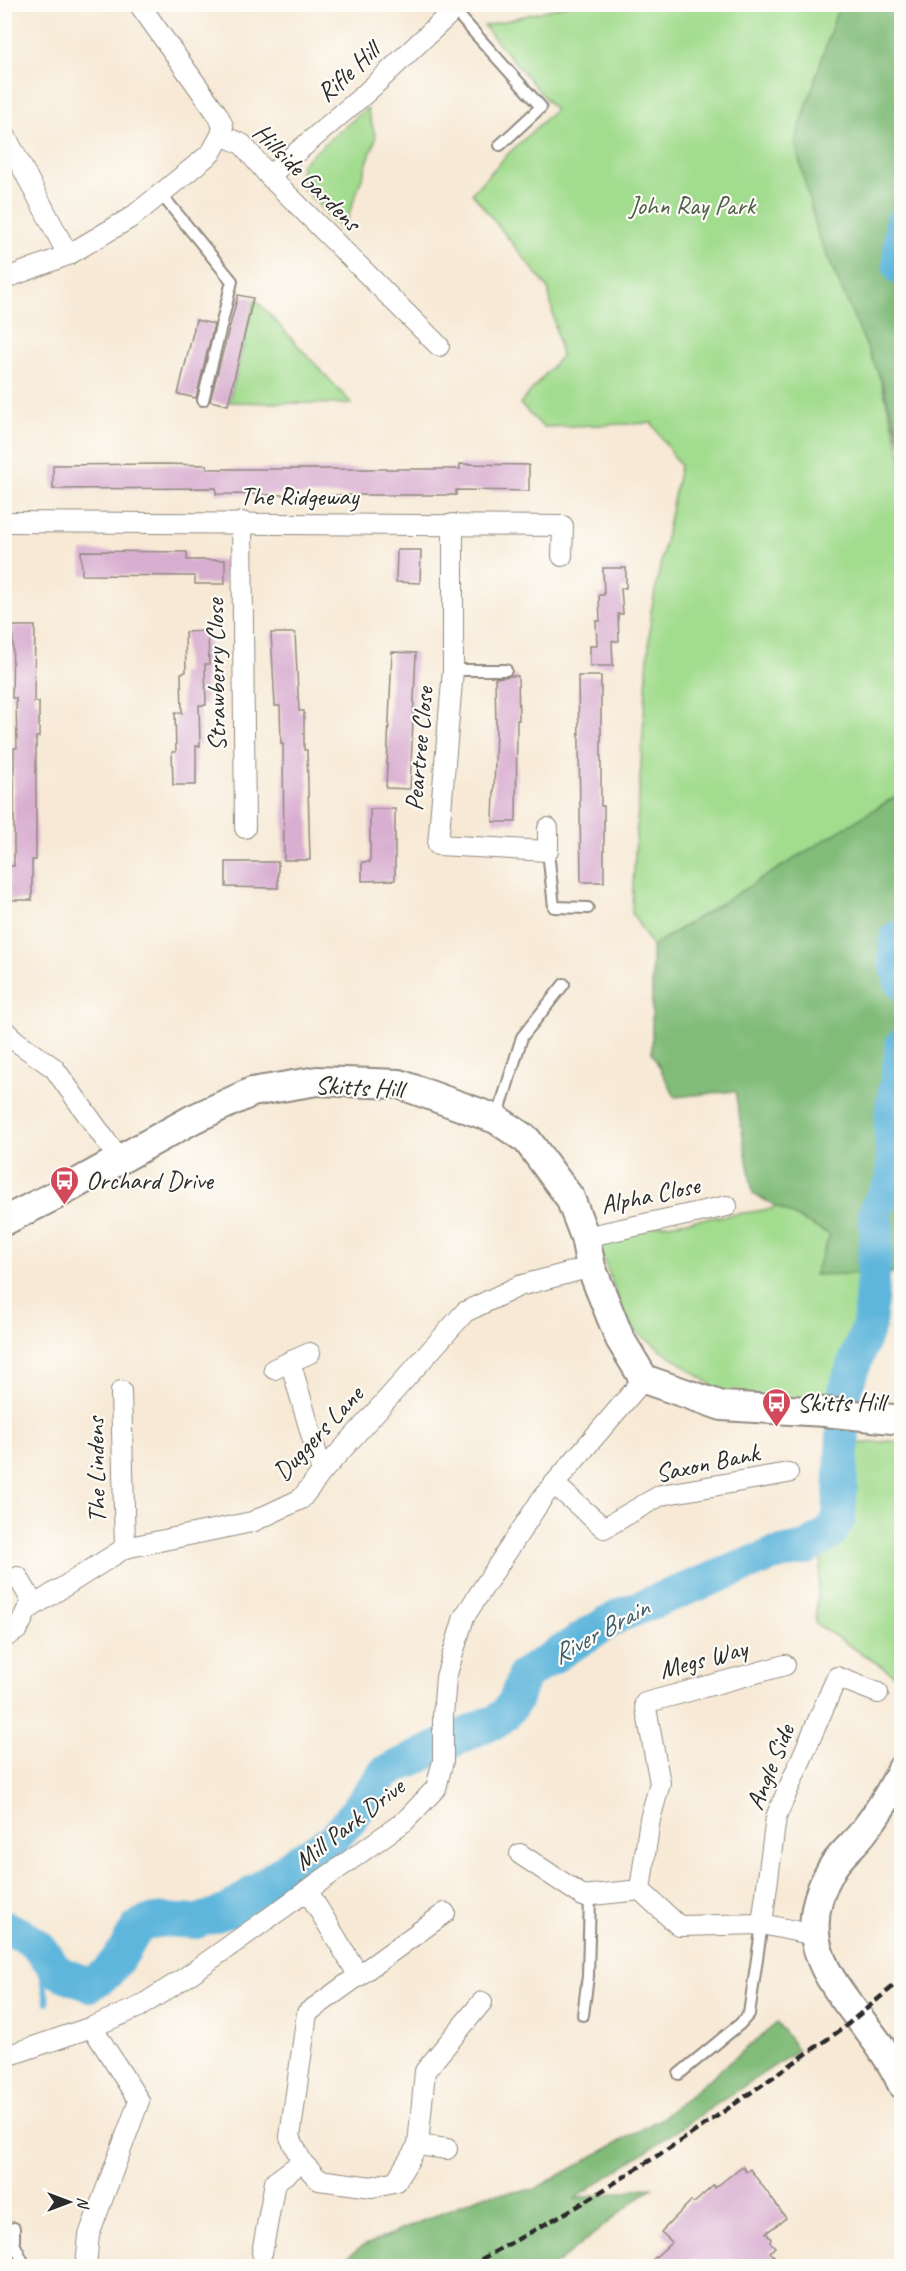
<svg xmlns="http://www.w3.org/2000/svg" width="906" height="2271" viewBox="0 0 906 2271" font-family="Caveat,sans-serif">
<rect width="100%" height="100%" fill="#fdfcf7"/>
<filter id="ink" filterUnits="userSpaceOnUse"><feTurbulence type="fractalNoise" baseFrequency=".0167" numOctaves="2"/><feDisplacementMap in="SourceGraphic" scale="12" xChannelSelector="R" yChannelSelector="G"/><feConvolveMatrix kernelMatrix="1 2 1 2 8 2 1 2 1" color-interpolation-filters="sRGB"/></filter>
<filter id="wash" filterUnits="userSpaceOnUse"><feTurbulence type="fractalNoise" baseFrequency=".008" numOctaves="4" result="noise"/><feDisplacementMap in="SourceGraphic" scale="24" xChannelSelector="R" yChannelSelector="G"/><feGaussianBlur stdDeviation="1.35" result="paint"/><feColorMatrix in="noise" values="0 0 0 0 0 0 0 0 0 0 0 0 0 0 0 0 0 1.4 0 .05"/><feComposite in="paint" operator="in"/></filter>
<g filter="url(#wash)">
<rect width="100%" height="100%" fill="#f7e9d5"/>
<g fill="#a2dc8e" stroke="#66845c" stroke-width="1.5">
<path d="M572,4L886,5L851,271L901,455V793L680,933L652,946L632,913L633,885L651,612L680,466L652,423L543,427L520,404L561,356L548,288L472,193L507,155L555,110L484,26Z"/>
<path d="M367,108L376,138L343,231L301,186V164Z"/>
<path d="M255,299L352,404L229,402Z"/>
<path d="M806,1184L866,1199L863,1293L832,1397H729L636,1332L623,1312L597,1242L654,1226L771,1209Z"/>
<path d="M892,1441L902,1444L901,1679L815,1623L823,1539L852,1513L855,1444Z"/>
</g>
<g fill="#81bc79" stroke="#567452" stroke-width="1.5">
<path d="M843,4L901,5V445L882,382L818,235L795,143L836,14Z"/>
<path d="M901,793V1273L814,1275L830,1235L753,1194L735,1091L675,1097L652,1053V946Z"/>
<path d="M777,2023L798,2050L574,2199L652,2187L554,2266H335L361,2247L481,2196L535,2189L662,2118Z"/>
</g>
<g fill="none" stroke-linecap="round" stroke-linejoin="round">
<path stroke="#5fb6dc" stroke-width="6" d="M24,1936L41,1964L47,2002"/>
<g stroke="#5fb6dc" stroke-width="34">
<path d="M902,223L899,264L902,270"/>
<path d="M902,937L896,938C894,959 894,963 902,983"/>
<path d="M4,1927L24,1936L39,1947L58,1972L90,1985L107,1973L124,1951L137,1928L149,1922L166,1920L195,1922L228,1911L297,1861L331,1841L348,1822L384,1773L488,1724L496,1722L505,1714L515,1701L524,1675L618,1616L772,1555L807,1548L830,1533L839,1518L845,1389L869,1325L877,1227C869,1203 888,1199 892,1180C896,1161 889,1139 891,1119C893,1094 900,1070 902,1045"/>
</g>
</g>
<g id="blocks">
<g fill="#d9afd1">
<path d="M238,295L253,298L228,405L210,401Z"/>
<path d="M196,320L214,324L196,398L178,394Z"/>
<path d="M162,464L207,465V469H460V464L529,465V491L456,490V495H294L216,494V488L53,489V465Z"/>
<path d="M397,550H421L420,583L396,582Z"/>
<path d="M81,551L187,552V560H225V584H195V576L82,575Z"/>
<path d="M603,568H626V588H621L623,614H618L619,641H612L613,666H590V646H597L596,621H600L599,595H604Z"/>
<path d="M13,626H35L34,702H39V737H36V860H32V900H10L9,866H14V748H17L16,698H12Z"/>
<path d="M208,631L209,664H205L206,705H199L200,746H196V785H173L172,752H176L175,713H182L181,673L186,672L185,632Z"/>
<path d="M271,633H295L299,711H304V750H307L310,860H284L283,744H281L280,706H275Z"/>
<path d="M392,652L416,653L410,789L386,788Z"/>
<path d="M511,676H518L519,720H517L516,822H493L496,728L495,678Z"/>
<path d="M578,676H601V806H604V882H581Z"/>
<path d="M370,809H395V880L362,881V862H370Z"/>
<path d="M226,862H278V888L226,887Z"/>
<path d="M742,2166L746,2172L750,2169L786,2218L766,2233L771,2239L770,2242L775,2247L770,2252L784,2266H646L672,2242L661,2232L691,2201L694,2203L714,2185L715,2188Z"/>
</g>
</g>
</g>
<g filter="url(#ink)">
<use href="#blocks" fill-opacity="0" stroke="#918a80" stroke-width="1.5"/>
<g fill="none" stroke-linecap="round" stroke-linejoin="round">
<defs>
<g id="lane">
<path d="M454,10L541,107L500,145"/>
<path d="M161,194L232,281L203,400"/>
<path d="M453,670H506"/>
<path d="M548,851L554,907L588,908"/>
<path d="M497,1118L522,1037L564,984"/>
<path d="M583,2015L588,1976L590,1895"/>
<path d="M4,2074V2105"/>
<path d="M679,2074L740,2024L749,2014L762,1924"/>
<path d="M14,2228V2243L25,2266"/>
</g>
<g id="street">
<path d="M4,133L68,255"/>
<path d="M221,135L242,144L269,176L439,346"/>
<path d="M269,176L366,93L460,4"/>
<path d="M4,279L68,255L132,217L211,153L221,135L223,126L218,115L139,4"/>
<path d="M4,522L563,526L562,556"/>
<path d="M242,522L245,828"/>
<path d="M453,524V670L438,845L548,851V828"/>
<path d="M4,1030L17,1042L54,1068L119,1159"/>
<path d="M585,1237L727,1206"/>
<path d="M290,1361L322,1472"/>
<path d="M274,1369L310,1353"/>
<path d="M121,1391L125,1548"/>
<path d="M554,1484L604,1528L661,1495L788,1473"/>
<path d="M18,1577L34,1605"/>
<path d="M4,1638L18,1629L27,1610L125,1548L252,1522L301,1499L322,1472L465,1312L519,1286L591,1267"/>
<path d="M520,1854L583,1896L640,1890L679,1926L762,1924L814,1935"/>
<path d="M307,1890L359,1976"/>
<path d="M640,1890L650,1819L660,1783L645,1703L785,1665"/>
<path d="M445,1913L307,2013L290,2137L302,2162L319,2180L372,2187L396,2181L418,2145L425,2071L482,2002"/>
<path d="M762,1924L776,1817L837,1677L878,1693"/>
<path d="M4,2057L92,2027L139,2007L186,1977L405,1821L436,1788L443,1761V1716L446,1677L464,1617L543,1497L644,1379"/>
<path d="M418,2145L447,2149"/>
<path d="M262,2253L275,2182L302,2162"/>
<path d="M86,2266L89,2235L139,2101L92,2027"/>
</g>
<g id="secondary">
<path d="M4,1221L54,1196L193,1119L252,1092L317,1081L399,1084L496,1119L527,1140L570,1198L585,1237L591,1267L620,1339L644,1379L722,1406L825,1412L902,1420"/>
<path d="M902,1769C892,1790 878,1813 864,1831C854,1845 839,1855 831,1870C777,1963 869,2008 902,2084"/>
</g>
</defs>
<use href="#lane" stroke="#918a80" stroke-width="14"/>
<use href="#street" stroke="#918a80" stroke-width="22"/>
<use href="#secondary" stroke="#918a80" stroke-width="32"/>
<use href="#lane" stroke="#fff" stroke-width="10"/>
<use href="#street" stroke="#fff" stroke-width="20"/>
<use href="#secondary" stroke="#fff" stroke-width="28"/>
<path stroke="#2b2b2b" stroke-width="4.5" stroke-dasharray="9 4.5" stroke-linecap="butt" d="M469,2266L578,2206L690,2135L842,2029L902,1979"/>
</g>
</g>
<defs>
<symbol id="bus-pin" viewBox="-11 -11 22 30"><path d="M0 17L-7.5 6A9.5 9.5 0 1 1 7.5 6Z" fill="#d1495b" stroke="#fdfcf7"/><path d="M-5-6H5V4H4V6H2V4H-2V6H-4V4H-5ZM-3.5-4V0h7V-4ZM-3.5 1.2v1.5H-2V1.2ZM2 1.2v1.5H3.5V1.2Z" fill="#fff"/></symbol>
</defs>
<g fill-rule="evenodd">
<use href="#bus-pin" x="48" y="1164" width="33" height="45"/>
<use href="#bus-pin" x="760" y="1386" width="33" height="45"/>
</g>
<g text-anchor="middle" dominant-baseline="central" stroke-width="4.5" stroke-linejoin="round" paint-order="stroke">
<g font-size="26" fill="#2b2b2b" stroke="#fdfcf7">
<text transform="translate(348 72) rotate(-42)">Rifle Hill</text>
<text transform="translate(307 177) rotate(45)">Hillside Gardens</text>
<text x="299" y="496">The Ridgeway</text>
<text transform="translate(216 675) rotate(-91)">Strawberry Close</text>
<text transform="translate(419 749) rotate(-85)">Peartree Close</text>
<text transform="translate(359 1087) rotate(3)">Skitts Hill</text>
<text transform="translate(650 1195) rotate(-12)">Alpha Close</text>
<text transform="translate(318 1433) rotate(-47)">Duggers Lane</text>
<text transform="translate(707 1463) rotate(-12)">Saxon Bank</text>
<text transform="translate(96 1470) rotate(-91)">The Lindens</text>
<text transform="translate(703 1659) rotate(-15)">Megs Way</text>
<text transform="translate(770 1767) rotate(-68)">Angle Side</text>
<text transform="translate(349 1824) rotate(-38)">Mill Park Drive</text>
</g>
<g font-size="26" fill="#4f6049" stroke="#fdfcf7">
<text x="692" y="205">John Ray Park</text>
</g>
<g font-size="26" fill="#2b2b2b" stroke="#fdfcf7" text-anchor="start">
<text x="86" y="1180">Orchard Drive</text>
<text x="797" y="1402">Skitts Hill</text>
</g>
<g font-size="27" font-style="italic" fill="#3d5c69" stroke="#fdfcf7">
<text transform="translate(600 1631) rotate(-29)">River Brain</text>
</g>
</g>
<rect width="906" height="2271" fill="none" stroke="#fdfcf7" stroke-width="24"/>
<g transform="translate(69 2202) rotate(90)" stroke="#fdfcf7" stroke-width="4.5" paint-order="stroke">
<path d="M0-4.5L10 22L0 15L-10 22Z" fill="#2b2b2b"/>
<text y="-9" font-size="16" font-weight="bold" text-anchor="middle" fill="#2b2b2b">N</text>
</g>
</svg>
